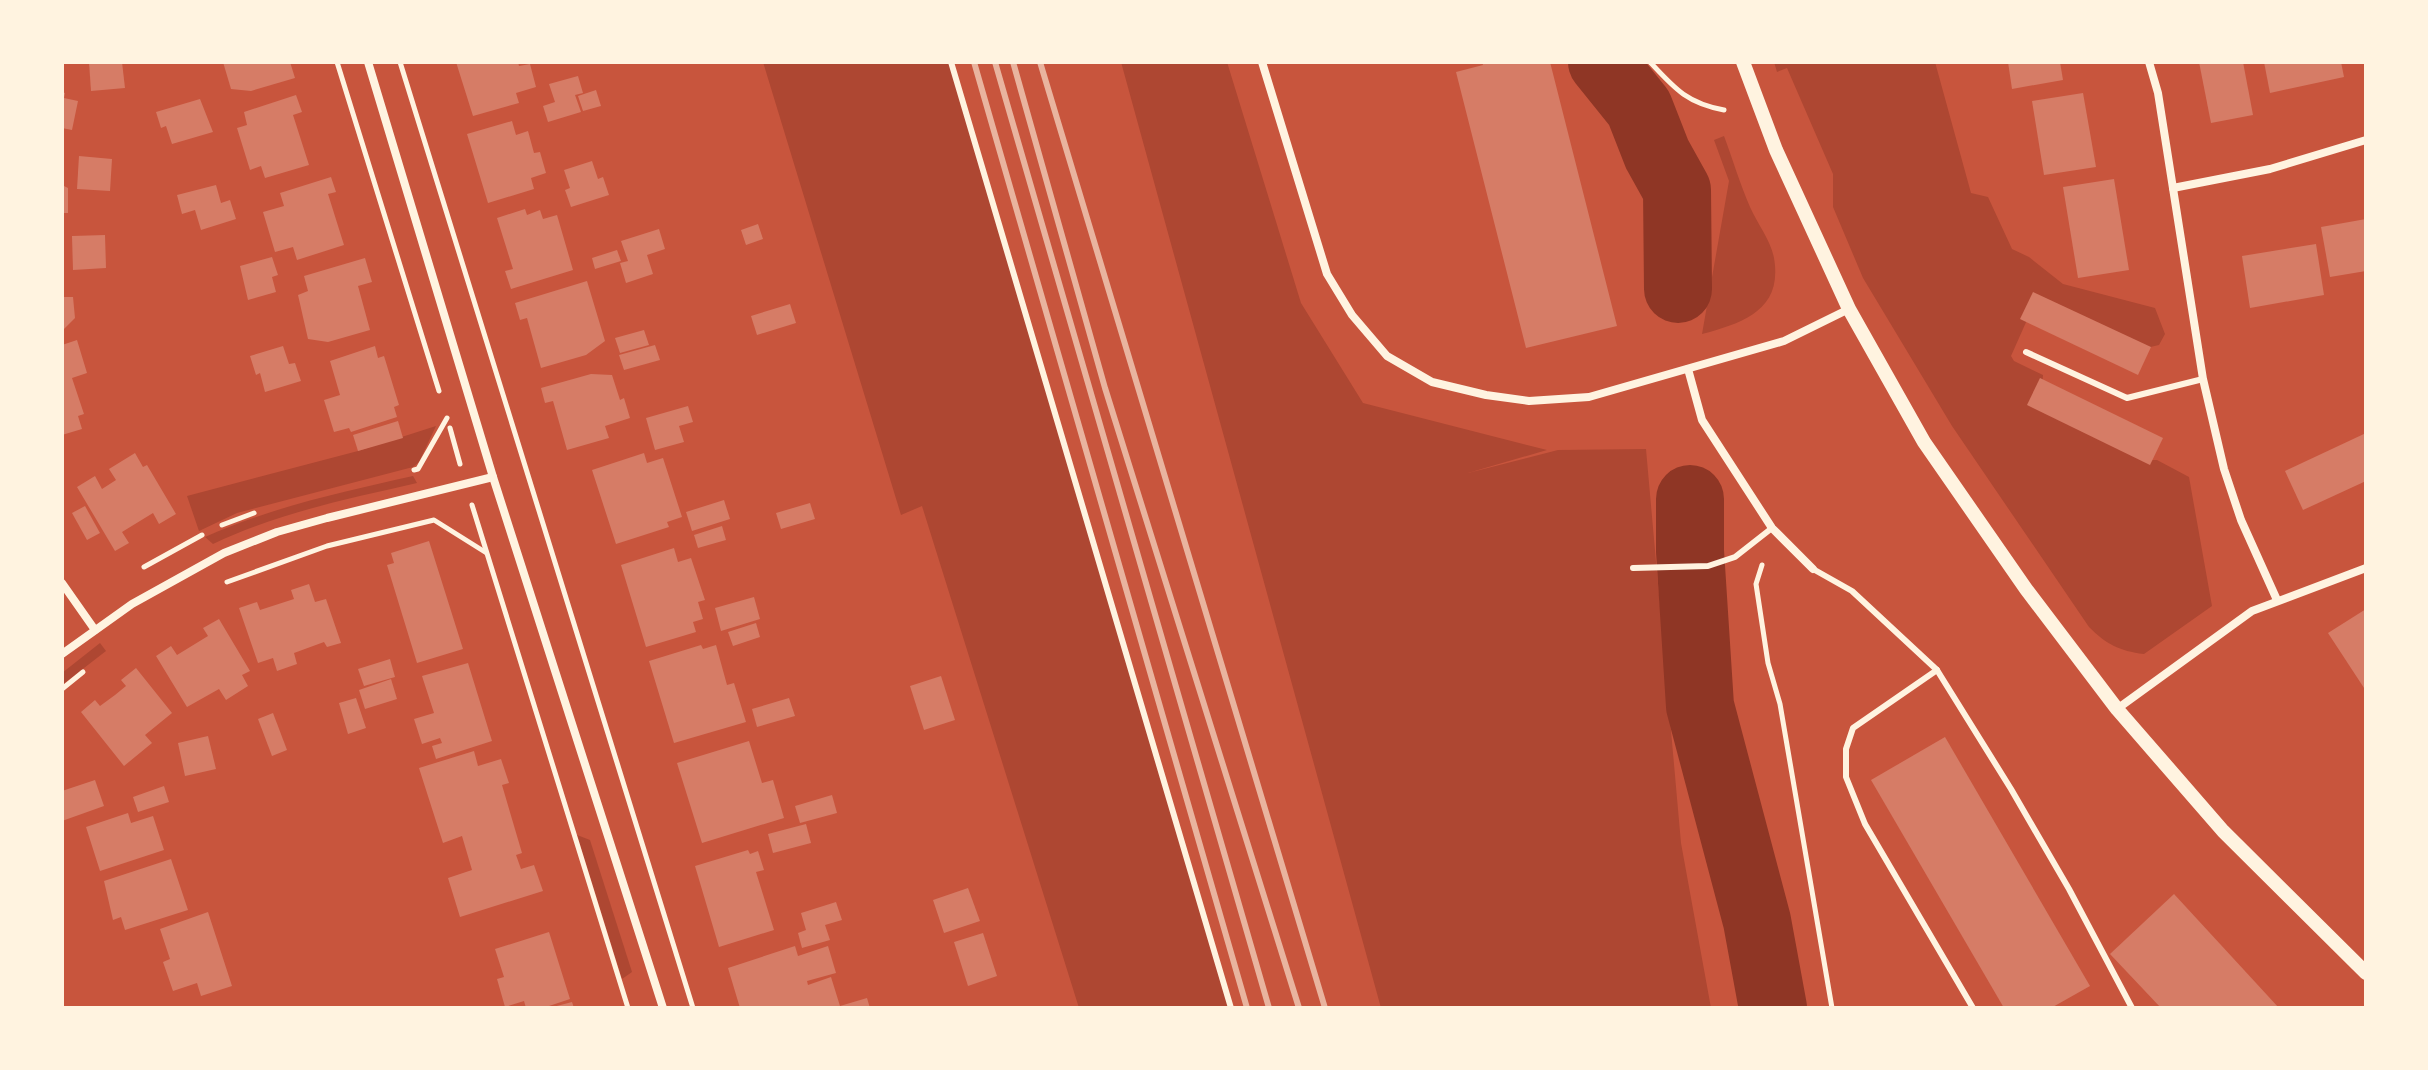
<svg xmlns="http://www.w3.org/2000/svg" width="2428" height="1070" viewBox="0 0 2428 1070" font-family="'Roboto Condensed',sans-serif">
<rect width="100%" height="100%" fill="#c8553d"/>
<g fill="#ae4732">
<path d="M763,62H951L1231,1008H1079L922,506L901,515Z"/>
<path d="M1121,62H1227L1301,303L1363,403L1547,450L1468,473L1558,450L1646,449L1681,843L1711,1008H1381Z"/>
<path d="M1774,62H1935L1971,193L1988,197L2012,249L2029,257L2063,284L2155,308L2165,334L2159,345L2146,348L2035,302L2011,356L2014,361L2043,375L2042,388L2148,460H2157L2189,477L2212,606L2144,654C2119,651 2106,644 2089,627L1952,426L1863,278L1833,207V174L1787,68L1777,72Z"/>
<path d="M1724,136C1733,160 1740,184 1750,207C1757,223 1771,241 1774,258C1783,310 1743,323 1702,334L1729,181L1714,140Z"/>
<path d="M436,426L419,462L413,467L237,513L199,531L187,496L358,451Z"/>
<path d="M413,476L417,483C347,499 278,513 213,544L205,537C272,507 342,492 413,476Z"/>
<path d="M100,643L106,651L62,685V673Z"/>
<path d="M577,835L590,840L632,972L622,979Z"/>
</g>
<g fill="none" stroke-linecap="round" stroke-linejoin="round">
<g stroke="#8f3625" stroke-width="68">
<path d="M1602,62L1639,108L1657,154L1677,190L1678,289"/>
<path d="M1690,499V551L1700,706L1757,921L1773,1008"/>
</g>
</g>
<g fill="#d67c66">
<path d="M89,62H122L125,88L91,91Z"/>
<path d="M223,62H290L295,78L251,91L231,89Z"/>
<path d="M456,62H518L519,66L530,64L536,87L516,93L519,103L473,116Z"/>
<path d="M1482,62H1550L1617,326L1526,348L1456,72L1483,65Z"/>
<path d="M2008,62H2060L2063,80L2012,89Z"/>
<path d="M2199,62H2243L2253,115L2211,123Z"/>
<path d="M2264,62H2341L2344,77L2270,93Z"/>
<path d="M578,76L583,93L575,95L581,112L548,122L543,106L555,102L549,84Z"/>
<path d="M596,90L601,106L583,111L578,96Z"/>
<path d="M62,92L65,93L64,98L78,101L72,130L62,128Z"/>
<path d="M2083,93L2096,167L2044,175L2032,101Z"/>
<path d="M296,95L302,112L293,115L309,165L265,178L261,166L250,170L237,128L247,125L244,112Z"/>
<path d="M200,99L213,132L172,144L166,126L161,128L156,112Z"/>
<path d="M512,121L516,135L528,131L534,153L540,152L546,173L531,178L534,189L488,203L467,134Z"/>
<path d="M79,156L112,159L110,191L77,189Z"/>
<path d="M592,161L598,179L603,177L609,195L571,207L565,190L570,188L564,170Z"/>
<path d="M331,177L336,192L328,194L344,245L297,260L293,247L275,252L263,212L284,206L280,193Z"/>
<path d="M2114,179L2129,270L2078,278L2063,187Z"/>
<path d="M62,185L68,188V213H62Z"/>
<path d="M216,185L221,203L230,200L236,219L201,230L195,210L182,214L177,195Z"/>
<path d="M525,209L527,215L540,210L543,219L557,215L573,270L511,289L505,271L513,269L497,218Z"/>
<path d="M2366,219V271L2330,277L2321,227Z"/>
<path d="M758,224L763,239L746,245L741,230Z"/>
<path d="M659,229L665,249L647,255L653,274L626,283L620,263L628,261L621,241Z"/>
<path d="M105,235L106,268L73,270L72,236Z"/>
<path d="M2316,244L2324,295L2250,308L2242,256Z"/>
<path d="M617,250L621,261L595,269L592,258Z"/>
<path d="M272,257L278,275L272,277L276,292L248,300L240,266Z"/>
<path d="M365,258L372,282L358,286L370,330L328,342L308,339L298,295L308,291L304,276Z"/>
<path d="M587,281L605,341L586,355L541,368L527,318L520,320L515,303Z"/>
<path d="M2033,292L2151,347L2138,375L2020,319Z"/>
<path d="M62,297H73L75,318L62,331Z"/>
<path d="M790,304L796,323L757,335L751,316Z"/>
<path d="M644,330L649,345L620,353L615,338Z"/>
<path d="M77,340L87,373L72,378L84,414L78,416L82,429L62,435V345Z"/>
<path d="M655,345L660,360L624,370L619,355Z"/>
<path d="M283,346L289,364L295,363L301,381L265,392L260,373L256,375L250,356Z"/>
<path d="M375,346L378,358L384,356L399,405L394,407L397,417L351,432L349,428L334,432L324,400L340,395L330,361Z"/>
<path d="M591,374L612,375L620,400L624,398L630,418L605,426L609,438L567,450L553,401L545,403L541,388Z"/>
<path d="M2040,378L2163,438L2150,465L2027,405Z"/>
<path d="M688,406L693,422L679,426L684,442L655,450L646,418Z"/>
<path d="M398,421L403,438L358,451L353,435Z"/>
<path d="M2366,433V481L2303,510L2285,471Z"/>
<path d="M135,453L143,467L147,465L176,514L159,524L153,513L122,532L129,543L115,551L77,487L95,476L102,489L116,480L109,469Z"/>
<path d="M644,453L647,463L663,458L682,517L667,522L669,527L616,544L592,470Z"/>
<path d="M724,500L730,519L692,531L686,512Z"/>
<path d="M810,503L815,519L781,529L776,513Z"/>
<path d="M85,506L100,533L87,540L72,513Z"/>
<path d="M722,526L726,540L698,548L694,535Z"/>
<path d="M429,541L463,649L417,663L387,565L394,563L391,553Z"/>
<path d="M674,548L678,562L691,558L705,600L698,602L703,619L693,622L696,632L646,647L621,565Z"/>
<path d="M309,584L315,602L326,599L341,643L327,647L324,642L294,653L297,664L277,671L273,658L258,663L239,608L257,602L260,610L294,599L291,590Z"/>
<path d="M754,597L760,619L721,631L715,608Z"/>
<path d="M2366,609V691L2328,633Z"/>
<path d="M219,619L250,671L242,675L248,686L226,700L219,689L187,707L156,656L171,646L177,655L208,636L203,628Z"/>
<path d="M756,623L760,637L733,646L728,632Z"/>
<path d="M701,645L703,649L716,645L727,685L734,683L746,722L674,743L649,661Z"/>
<path d="M390,659L395,677L364,686L358,669Z"/>
<path d="M468,663L492,741L436,759L432,746L442,743L440,738L422,744L414,719L434,713L422,676Z"/>
<path d="M136,668L172,713L145,735L152,743L124,766L81,712L95,700L100,706L115,695L126,686L121,680Z"/>
<path d="M941,676L955,720L924,730L910,686Z"/>
<path d="M391,679L397,699L365,709L359,690Z"/>
<path d="M356,698L366,728L348,734L339,703Z"/>
<path d="M789,698L795,716L757,727L752,709Z"/>
<path d="M273,713L287,750L272,756L258,719Z"/>
<path d="M208,736L216,769L185,776L178,743Z"/>
<path d="M1945,737L2090,986L2051,1008H2004L1871,780Z"/>
<path d="M749,741L762,783L773,780L784,818L702,843L677,763Z"/>
<path d="M474,751L478,766L501,759L509,783L502,785L522,853L516,855L521,869L534,865L543,891L460,917L448,878L472,870L462,836L443,843L419,768Z"/>
<path d="M95,780L104,806L62,821V791Z"/>
<path d="M164,786L169,802L138,812L133,797Z"/>
<path d="M832,795L837,813L800,823L795,806Z"/>
<path d="M128,813L131,823L153,816L164,850L100,871L86,827Z"/>
<path d="M806,824L811,843L773,853L768,834Z"/>
<path d="M748,850L750,854L758,851L764,870L756,872L774,930L719,947L695,866Z"/>
<path d="M171,859L188,910L125,930L121,917L113,920L104,881Z"/>
<path d="M968,888L980,921L944,933L933,900Z"/>
<path d="M2174,894L2279,1008H2161L2110,954Z"/>
<path d="M836,902L842,920L825,925L830,940L802,948L798,933L806,930L801,913Z"/>
<path d="M208,912L232,986L201,996L197,983L173,991L163,962L170,959L160,929Z"/>
<path d="M549,932L570,999L543,1008H526L524,1001L505,1007L497,979L504,977L495,949Z"/>
<path d="M983,933L997,976L968,986L954,942Z"/>
<path d="M795,946L798,956L828,946L836,973L807,981L808,985L831,977L840,1006L867,998L870,1008H740L728,968Z"/>
<path d="M572,1002L574,1008H553V1007Z"/>
</g>
<g fill="none" stroke-linecap="round" stroke-linejoin="round">
<g stroke="#fff3e0" stroke-width="5">
<path d="M337,62L439,391"/>
<path d="M400,62L693,1008"/>
<path d="M1650,62C1675,89 1687,103 1724,110"/>
<path d="M450,428L460,464"/>
<path d="M414,470L418,469L447,418"/>
<path d="M472,505L628,1008"/>
<path d="M222,525L254,513"/>
<path d="M1762,565L1756,584L1768,663L1780,704L1832,1008"/>
<path d="M144,567L202,535"/>
<path d="M227,582L327,546L434,520L485,552"/>
<path d="M62,689L83,672"/>
</g>
<g stroke="#fff3e0" stroke-width="6">
<path d="M951,62L1231,1008"/>
<path d="M2026,352L2127,398L2203,379"/>
<path d="M1633,568L1708,566L1735,557L1772,528"/>
<path d="M1813,569L1852,591L1937,670L2011,789L2069,889L2132,1008"/>
<path d="M1937,670L1853,728L1846,749V777L1865,824L1973,1008"/>
</g>
<g stroke="#fff3e0" stroke-width="8">
<path d="M368,62L493,477L663,1008"/>
<path d="M1262,62L1327,274L1352,315L1387,356L1432,382L1486,395L1529,401L1589,397L1784,341L1849,309"/>
<path d="M2149,62L2158,93L2203,379L2224,469L2241,520L2277,600"/>
<path d="M2173,188L2270,169L2366,140"/>
<path d="M1688,369L1702,420L1772,528L1813,569"/>
<path d="M62,583L95,630"/>
<path d="M62,654L132,604L224,553L277,532L327,518L493,477"/>
<path d="M2117,709L2252,611L2366,568"/>
</g>
<path stroke="#fff3e0" stroke-width="14" d="M1743,62L1776,150L1849,309L1924,442L2026,589L2117,709L2223,831L2366,973"/>
<g stroke="#e9b49f" stroke-width="6">
<path d="M974,62L1247,1008"/>
<path d="M995,62L1269,1008"/>
<path d="M1013,62L1105,388L1299,1008"/>
<path d="M1040,62L1325,1008"/>
</g>
</g>
<rect width="2428" height="1070" fill="none" stroke="#fff3e0" stroke-width="128"/>
</svg>
